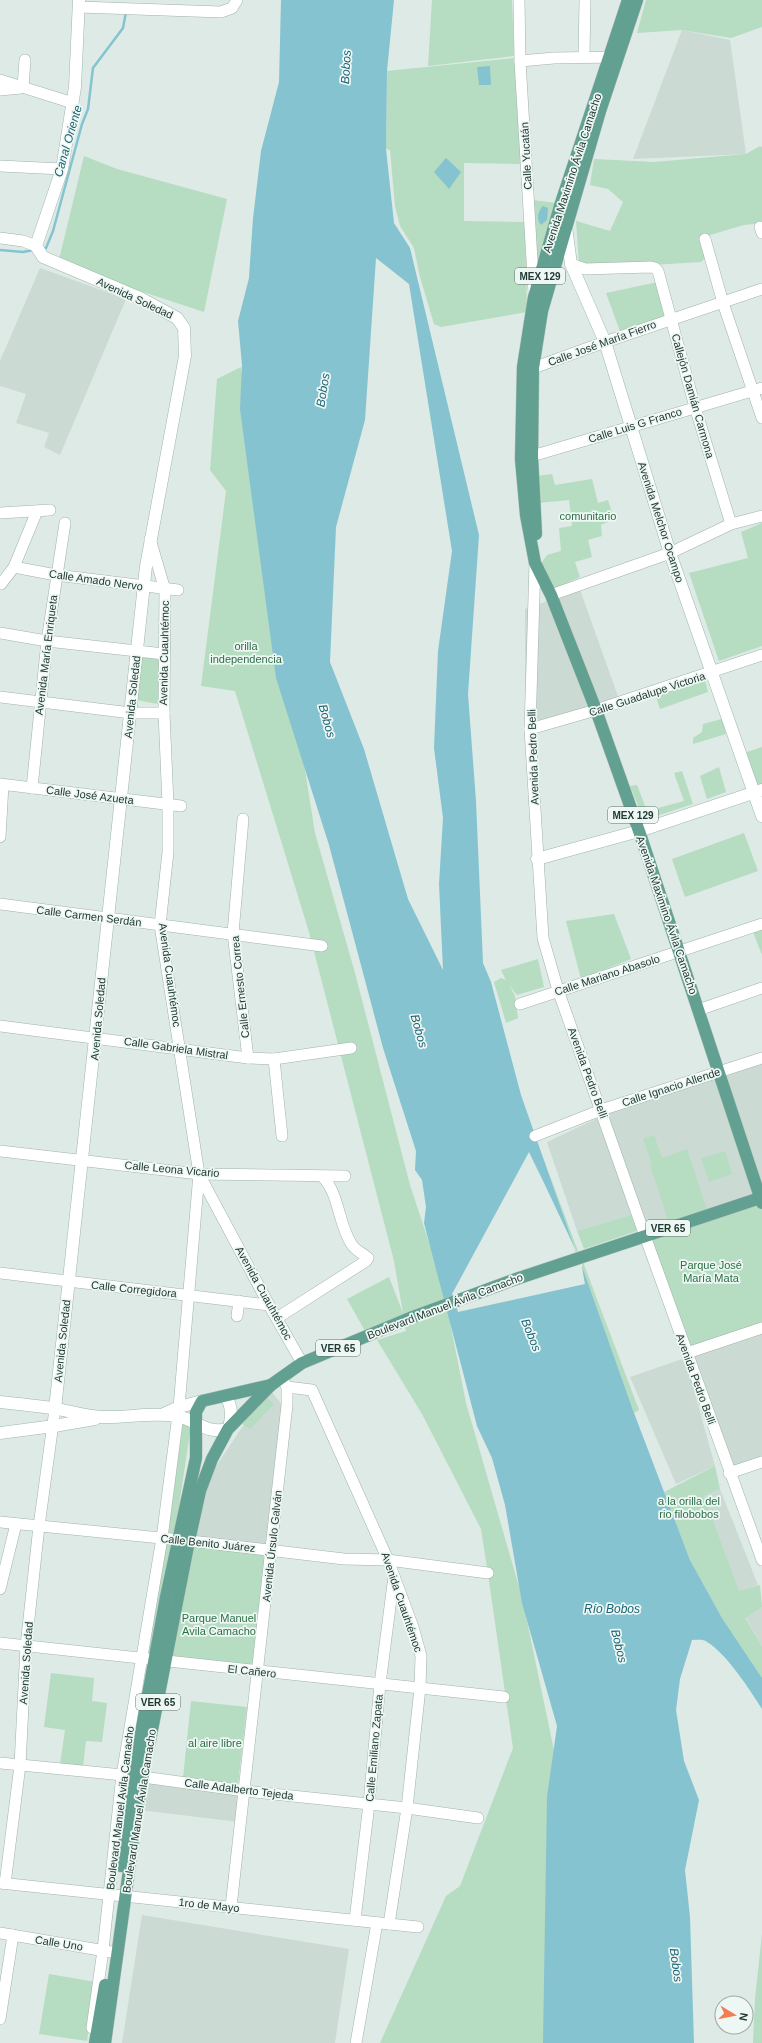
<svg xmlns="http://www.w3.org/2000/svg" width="762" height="2043" viewBox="0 0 762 2043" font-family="Arial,sans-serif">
<rect width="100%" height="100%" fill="#deeae5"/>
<g fill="#ccdad4">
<path d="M682,30L730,40L746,154L633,159Z"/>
<path d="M40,268L126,299L60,455L44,447L49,433L16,423L26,394L0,386V361Z"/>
<path d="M579,587L620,702L597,709L553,596Z"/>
<path d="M551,600L593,709L525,730V609Z"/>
<path d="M762,1061V1193L722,1075Z"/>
<path d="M716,1076L756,1196L645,1233L604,1112Z"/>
<path d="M600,1117L631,1215L577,1231L547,1142Z"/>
<path d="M762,1331V1459L732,1470L690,1354Z"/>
<path d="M685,1358L715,1466L676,1484L630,1377Z"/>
<path d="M271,1391L284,1407L269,1547L191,1540L213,1471L240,1430Z"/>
<path d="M720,1489L758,1585L739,1592L704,1496Z"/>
<path d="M762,1607V1646L745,1617Z"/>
<path d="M145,1779L243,1793L239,1822L139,1810Z"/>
<path d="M142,1915L349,1949L335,2043H122Z"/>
</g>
<g fill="#b6dcc1">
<path d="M432,0H512L514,56L428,66Z"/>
<path d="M646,0H762V27L731,38L682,30L637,33Z"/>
<path d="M514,58L521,164L464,163V221L525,222L527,312L441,327L434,324L420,277L414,248L400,226L395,206L390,150L386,149L387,71Z"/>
<path d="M760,146L762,147V223L744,225L703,237L707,256L701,262L651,265L579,264L576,221L610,231L623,202L608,189L590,185L594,159L654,162L746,154Z"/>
<path d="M84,156L117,169L227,199L204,312L58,264Z"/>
<path d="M532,200L557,203L536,267Z"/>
<path d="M658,282L669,319L621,334L606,293Z"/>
<path d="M241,367L315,833L355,973L410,1185L442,1282L466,1403L522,1597L566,1808L577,2043H380L446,1896L460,1886L513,1748L488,1574L481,1529L422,1414L377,1340L406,1331L403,1316L365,1331L347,1299L389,1277L403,1313L394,1261L309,932L235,691L201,686L226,491L210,470L217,379Z"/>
<path d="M552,474L555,485L592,479L598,503L608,500L614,519L601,525L602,536L588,540L592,557L575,562L580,577L552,590L540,565L547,555L561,551L559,528L572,526L569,500L538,503L537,476Z"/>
<path d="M762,523V646L719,661L689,573L748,558L741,532Z"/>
<path d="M140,656L161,657L158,704L136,700Z"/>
<path d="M705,680L708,692L660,709L655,694Z"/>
<path d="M722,719L726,734L693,744V738L702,732L703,724Z"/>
<path d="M762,747V787L756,789L744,753Z"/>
<path d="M719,767L726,792L707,799L700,776Z"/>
<path d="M682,771L693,804L644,820L630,786L637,785L647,811L684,801L674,773Z"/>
<path d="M744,833L758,871L685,897L672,859Z"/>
<path d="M614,914L631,959L581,979L566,921Z"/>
<path d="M762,928V955L753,932Z"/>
<path d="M538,959L544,987L517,995L509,985L515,996L518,1018L506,1023L494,982L501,978L506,980L501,970Z"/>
<path d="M654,1135L662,1158L687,1149L707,1210L669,1223L650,1165L652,1164L643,1139Z"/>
<path d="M535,1136L578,1251L575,1252Z"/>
<path d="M725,1151L732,1174L709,1182L701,1158Z"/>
<path d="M759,1200L762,1207V1326L687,1353L647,1240Z"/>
<path d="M631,1215L637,1231L584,1249L577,1231Z"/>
<path d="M583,1262L639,1410L634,1413L582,1266Z"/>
<path d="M265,1396L274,1404L250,1429L242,1424Z"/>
<path d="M180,1422L191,1426L174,1539L163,1538Z"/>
<path d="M715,1466L720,1489L704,1496L739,1591L760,1585L762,1607L745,1618L762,1646V1678L722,1618L690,1560L664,1492Z"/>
<path d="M163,1539L174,1540L152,1659L144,1658Z"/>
<path d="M191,1543L266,1551L257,1671L170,1661Z"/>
<path d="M51,1673L94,1678L92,1701L107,1703L102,1742L86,1741L83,1767L60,1764L65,1730L44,1727Z"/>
<path d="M191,1701L247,1707L238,1784L183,1778Z"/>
<path d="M762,1934V2043H753L755,1999Z"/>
<path d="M49,1974L96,1982L87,2041L39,2034Z"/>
</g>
<g fill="#85c3d0" fill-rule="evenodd">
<path d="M281,0H394L387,71L386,149L394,223L410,248L479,535L468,694L476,801L483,963L491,982L521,1095L575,1249L535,1164L584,1282L582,1266L634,1413L690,1560L722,1618L762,1678V1709C750,1690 726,1653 707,1642C704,1639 697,1640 692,1640L680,1679L676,1710L684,1761L699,1800L685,1870L690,1917L694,2043H543L547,1797L557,1726L522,1603L505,1505L492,1458L477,1426L424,1223L426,1207L422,1180L415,1170L416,1151L383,1048L329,845L276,678L240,409L242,365L238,321L249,278L253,218L261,151L279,82ZM376,258L409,284L452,551L438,651L434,748L443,818L439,884L443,970L408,899L364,749L330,662L336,527L365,420Z"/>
<path d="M490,66L491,85H479L477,67Z"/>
<path d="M446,158L461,172L449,189L434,172Z"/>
<path d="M543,206L548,208L547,220L541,225C536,218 538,214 541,208Z"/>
</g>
<path fill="#deeae5" d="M529,1152L575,1249L576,1251L574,1250L567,1237L580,1266L581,1264L585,1284L458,1312L452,1294Z"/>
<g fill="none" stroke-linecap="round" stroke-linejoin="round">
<g stroke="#85c3d0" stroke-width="2.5">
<path d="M42,249L46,248L53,231L82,124L88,109L93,68L123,28L126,12"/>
<path d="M0,250L23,252L33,250"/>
</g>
<defs>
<g id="street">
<path d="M519,0L520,61L534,293"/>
<path d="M79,7L221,12L232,8L237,0"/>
<path d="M584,57L585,0"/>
<path d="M520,61L554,58L617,57"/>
<path d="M0,80L73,103"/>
<path d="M23,87L25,60"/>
<path d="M0,90L21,88"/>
<path d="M0,166L62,169"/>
<path d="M760,227L762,233"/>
<path d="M0,238L23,241L36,246"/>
<path d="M705,239L723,303L762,418"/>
<path d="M571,264L585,269L651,267L655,268L658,271L695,407L731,524"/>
<path d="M533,368L605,342L762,289"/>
<path d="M532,456L762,388"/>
<path d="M0,513L50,510"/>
<path d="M150,539L165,590L164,713L168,804V852L160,925L199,1174L269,1305L302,1363"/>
<path d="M535,563L530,729L543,938L558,990L645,1236L762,1560"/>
<path d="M14,567L56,575L178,590"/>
<path d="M1,584L14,567L37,511"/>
<path d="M551,595L670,553L731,524L762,516"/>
<path d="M0,633L47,641L164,654"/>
<path d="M0,697L131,713H164"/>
<path d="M530,729L596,710L762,655"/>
<path d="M0,784L181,806"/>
<path d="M32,788L47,641L65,523"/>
<path d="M243,819L233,933L248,1058"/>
<path d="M0,837L3,785"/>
<path d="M0,904L322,946"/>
<path d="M520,1004L762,924"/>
<path d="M700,1012L704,1008L762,988"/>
<path d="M0,1026L248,1058L274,1059L351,1048"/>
<path d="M274,1059L282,1136"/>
<path d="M535,1136L601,1110L762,1058"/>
<path d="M0,1151L199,1174L345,1176"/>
<path d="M0,1273L269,1305"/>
<path d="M237,1316L239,1301"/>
<path d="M277,1318L366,1261L368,1258C363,1253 356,1251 352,1245C338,1224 340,1196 323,1177"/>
<path d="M687,1353L762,1328"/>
<path d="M287,1387L312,1390L388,1560L413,1627L421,1656L420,1688L407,1808L389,1924"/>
<path d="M729,1473L762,1462"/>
<path d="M0,1522L191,1541L344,1559L388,1560L488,1573"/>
<path d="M0,1589L16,1524"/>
<path d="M0,1643L504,1697"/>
<path d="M0,1763L143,1777L245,1791L407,1808L478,1818"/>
<path d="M0,1883L418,1927"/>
<path d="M5,1884L20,1765L26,1646L39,1526L55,1409"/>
<path d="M231,1907L287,1405V1387L284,1382"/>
<path d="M355,1920L369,1804L380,1684L394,1576"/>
<path d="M0,1933L117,1953"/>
<path d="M0,2019L13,1935"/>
<path d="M92,2028L103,1950L122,1775L162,1538L179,1407L199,1174"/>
<path d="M356,2043L377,1923"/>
</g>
<g id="secondary">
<path d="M566,227L571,264L605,342L670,553L762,816"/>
<path d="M537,859L639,831L762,790"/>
<path d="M0,1402C19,1404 39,1406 58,1409C72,1412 88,1417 103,1417C127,1418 152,1412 176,1416C197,1419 205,1435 228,1429C233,1417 232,1407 226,1396"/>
<path d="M55,1409L146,566L185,356L184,328L177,318L140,298L43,257L36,246L62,169L75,87L79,0"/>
<path d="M164,1414L179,1407L202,1401"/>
<path d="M0,1433L54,1426L95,1419"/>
</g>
<g id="primary">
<path d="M628,0L560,206L534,297L523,367L521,459L526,515L535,563L551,595L596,710L639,831L762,1203"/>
<path d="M536,534L532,456L533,368L542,311L600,111L637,0"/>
<path d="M121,1866L133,1776L166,1597L196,1458V1412L202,1401L271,1385"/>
<path d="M95,2043L105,1985"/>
<path d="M105,2043L140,1791L189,1541L200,1491L212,1459L228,1429L271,1385L302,1363L410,1318L516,1279L760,1198"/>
</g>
</defs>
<use href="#street" stroke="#a1b2ac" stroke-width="12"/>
<use href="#secondary" stroke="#9db6ad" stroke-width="13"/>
<use href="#primary" stroke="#bcc4c2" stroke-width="13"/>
<use href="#street" stroke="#fff" stroke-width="11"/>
<use href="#secondary" stroke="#fff" stroke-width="12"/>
<use href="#primary" stroke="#62a091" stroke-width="12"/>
</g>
<g text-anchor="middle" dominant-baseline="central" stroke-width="3.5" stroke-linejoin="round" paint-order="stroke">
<g fill="#eef7f3" stroke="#5e736d" stroke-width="1">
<rect x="515" y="268" width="50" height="16" rx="3"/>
<rect x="608" y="807" width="50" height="16" rx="3"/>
<rect x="646" y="1220" width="44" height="16" rx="3"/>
<rect x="316" y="1340" width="44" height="16" rx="3"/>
<rect x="136" y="1694" width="44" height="16" rx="3"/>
</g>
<g font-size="10" font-weight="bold" fill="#203a33">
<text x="540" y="276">MEX 129</text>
<text x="633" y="815">MEX 129</text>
<text x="668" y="1228">VER 65</text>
<text x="338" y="1348">VER 65</text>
<text x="158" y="1702">VER 65</text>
</g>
<g font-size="11" fill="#203a33" stroke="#eef7f3">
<text transform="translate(526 156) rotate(-93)">Calle Yucatán</text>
<text transform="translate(572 173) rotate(-72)">Avenida Maximino Ávila Camacho</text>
<text transform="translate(135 298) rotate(25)">Avenida Soledad</text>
<text transform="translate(602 343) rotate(-20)">Calle José María Fierro</text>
<text transform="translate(693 396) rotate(74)">Callejón Damián Carmona</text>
<text transform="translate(635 425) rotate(-17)">Calle Luis G Franco</text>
<text transform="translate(661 522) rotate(72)">Avenida Melchor Ocampo</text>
<text transform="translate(96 580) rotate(8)">Calle Amado Nervo</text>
<text transform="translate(164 653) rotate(-89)">Avenida Cuauhtémoc</text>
<text transform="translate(46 655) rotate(-83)">Avenida María Enriqueta</text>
<text transform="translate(647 694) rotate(-18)">Calle Guadalupe Victoria</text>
<text transform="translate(132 697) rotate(-84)">Avenida Soledad</text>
<text transform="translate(533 757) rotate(-92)">Avenida Pedro Belli</text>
<text transform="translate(90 795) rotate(7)">Calle José Azueta</text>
<text transform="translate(667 915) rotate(71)">Avenida Maximino Ávila Camacho</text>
<text transform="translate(89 916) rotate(7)">Calle Carmen Serdán</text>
<text transform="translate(170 975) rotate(82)">Avenida Cuauhtémoc</text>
<text transform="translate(607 975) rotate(-18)">Calle Mariano Abasolo</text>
<text transform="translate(240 987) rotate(-96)">Calle Ernesto Correa</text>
<text transform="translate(98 1019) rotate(-85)">Avenida Soledad</text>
<text transform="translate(176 1048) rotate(8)">Calle Gabriela Mistral</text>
<text transform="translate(588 1073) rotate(70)">Avenida Pedro Belli</text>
<text transform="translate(671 1087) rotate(-18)">Calle Ignacio Allende</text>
<text transform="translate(172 1169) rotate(5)">Calle Leona Vicario</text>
<text transform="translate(134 1289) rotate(6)">Calle Corregidora</text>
<text transform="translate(264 1293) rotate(61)">Avenida Cuauhtémoc</text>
<text transform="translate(445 1306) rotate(-21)">Boulevard Manuel Ávila Camacho</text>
<text transform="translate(62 1341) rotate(-84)">Avenida Soledad</text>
<text transform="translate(696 1379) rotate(70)">Avenida Pedro Belli</text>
<text transform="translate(208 1543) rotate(6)">Calle Benito Juárez</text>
<text transform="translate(272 1546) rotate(-84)">Avenida Úrsulo Galván</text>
<text transform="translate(402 1602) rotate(71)">Avenida Cuauhtémoc</text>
<text transform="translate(26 1663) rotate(-86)">Avenida Soledad</text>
<text transform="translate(252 1671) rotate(6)">El Cañero</text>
<text transform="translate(374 1748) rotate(-85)">Calle Emiliano Zapata</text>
<text transform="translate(239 1789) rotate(7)">Calle Adalberto Tejeda</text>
<text transform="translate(120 1808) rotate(-83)">Boulevard Manuel Avila Camacho</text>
<text transform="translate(139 1811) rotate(-81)">Boulevard Manuel Ávila Camacho</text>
<text transform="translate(209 1905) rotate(6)">1ro de Mayo</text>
<text transform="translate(59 1943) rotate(9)">Calle Uno</text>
</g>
<g font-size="11" fill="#2a7046" stroke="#eef7f3">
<text x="588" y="516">comunitario</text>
<text x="246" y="646">orilla<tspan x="246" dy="13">independencia</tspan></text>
<text x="711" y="1265">Parque José<tspan x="711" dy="13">María Mata</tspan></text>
<text x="689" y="1501">a la orilla del<tspan x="689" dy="13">rio filobobos</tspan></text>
<text x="219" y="1618">Parque Manuel<tspan x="219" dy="13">Avila Camacho</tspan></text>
<text x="215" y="1743">al aire libre</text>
</g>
<g font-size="12" font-style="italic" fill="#1a6475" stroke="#eef7f3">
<text transform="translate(346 67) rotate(-87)">Bobos</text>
<text transform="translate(68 141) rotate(-74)">Canal Oriente</text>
<text transform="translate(323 390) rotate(-81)">Bobos</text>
<text transform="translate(327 721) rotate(74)">Bobos</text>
<text transform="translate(419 1031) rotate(74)">Bobos</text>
<text transform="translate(531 1335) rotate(68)">Bobos</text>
<text x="612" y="1609">Río Bobos</text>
<text transform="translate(619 1646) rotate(76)">Bobos</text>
<text transform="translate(676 1965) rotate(82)">Bobos</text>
</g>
</g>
<g transform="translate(734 2015) rotate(100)"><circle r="19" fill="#eef7f3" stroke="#9caba6"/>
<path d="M0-3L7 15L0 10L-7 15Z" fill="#f37d53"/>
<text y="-6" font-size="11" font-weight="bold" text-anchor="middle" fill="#203a33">N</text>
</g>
</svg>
